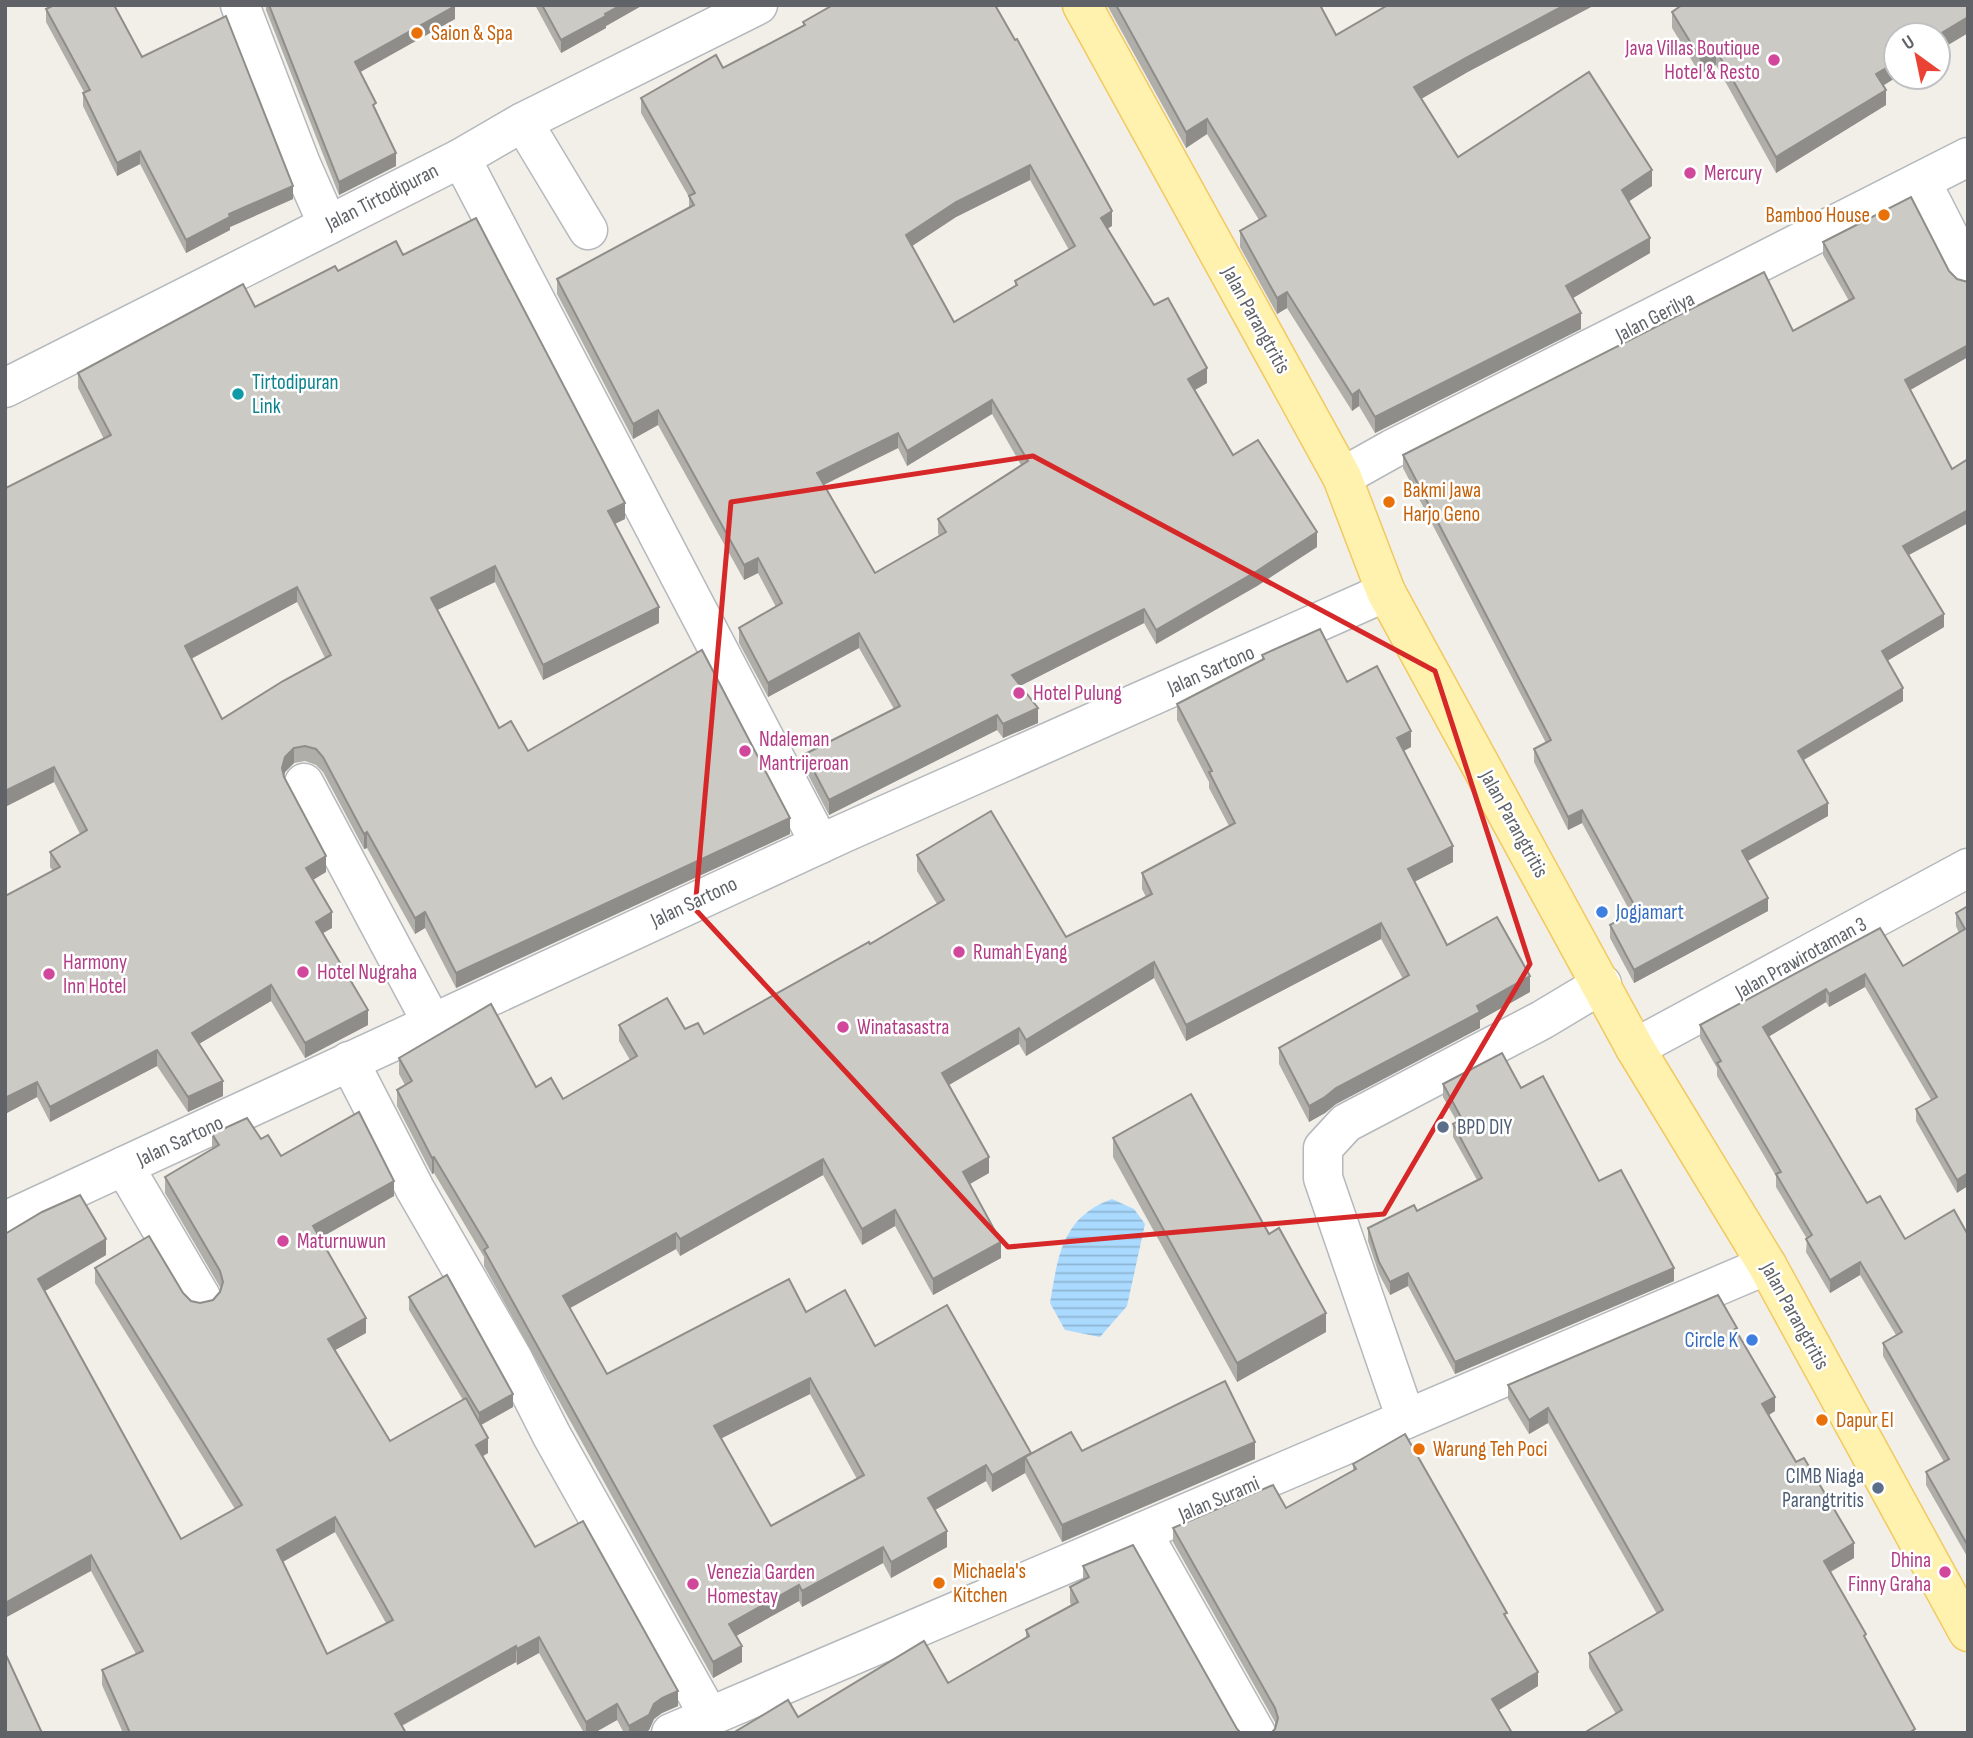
<svg xmlns="http://www.w3.org/2000/svg" width="1973" height="1738" viewBox="0 0 1973 1738" font-family="'Sofia Sans Condensed',sans-serif">
<defs>
<pattern id="water-rules" width="6" height="5" patternUnits="userSpaceOnUse" patternTransform="scale(1.75)"><rect width="6" height="5" fill="#aadaff"/><path d="M0 2.5h6" fill="none" stroke="#8eb4d2"/></pattern>
</defs>
<rect width="100%" height="100%" fill="#f1efe8"/>
<path fill="url(#water-rules)" d="M1112,1199L1134,1209L1145,1224L1127,1306L1100,1337L1065,1330L1050,1303C1058,1256 1062,1217 1112,1199Z"/>
<g fill="none" stroke-linecap="round" stroke-linejoin="round">
<defs>
<g id="minor">
<path d="M240,5L301,164L328,225"/>
<path d="M523,122L588,230"/>
<path d="M461,158L820,844"/>
<path d="M1921,181L1968,273"/>
<path d="M5,388L461,158L523,122L758,5"/>
<path d="M1342,477L1392,449L1968,157"/>
<path d="M304,783L432,1023"/>
<path d="M1635,1048L1968,868"/>
<path d="M349,1061L415,1189L513,1359L552,1436L709,1716"/>
<path d="M124,1166L201,1297"/>
<path d="M5,1221L844,833L1386,592"/>
<path d="M1406,1419L1323,1178V1148L1346,1123L1542,1020L1602,984"/>
<path d="M1142,1532L1256,1733"/>
<path d="M671,1733L1767,1265"/>
</g>
<path id="major" d="M1082,5L1342,477L1386,592L1635,1048L1767,1265L1968,1632"/>
</defs>
<use href="#minor" stroke="#b5b8bc" stroke-width="41"/>
<use href="#major" stroke="#f2c960" stroke-width="41"/>
<use href="#minor" stroke="#fff" stroke-width="38"/>
<use href="#major" stroke="#fff2af" stroke-width="38"/>
</g>
<g fill="#afaea9" fill-rule="evenodd">
<path d="M266,5H454L455,19L360,72L376,112L396,166L339,195L266,10Z"/>
<path d="M535,5H643L606,26V28L561,53Z"/>
<path d="M833,5L1112,226L1107,229L1154,305L1207,383L1194,390L1233,455L1317,547L1257,586L1156,644L1144,623L1020,686L1038,723L1003,738L997,730L829,815L805,769V754L894,709L859,648L768,697L739,643V628L776,607L758,573L744,580L658,425L633,439L557,294V279L689,208V197L641,113V98L723,68L803,26V22ZM1030,180L1069,250L1015,281V286L954,322L912,246L956,217ZM992,414L1021,465L938,519V534L940,536L875,573L824,485L898,448L907,466Z"/>
<path d="M1107,5H1320L1336,35L1466,73L1421,99L1458,157L1652,186L1629,201L1650,253L1573,298L1581,329L1375,433L1359,406L1352,411L1287,308L1277,314L1240,247V231L1259,220L1207,134L1186,148Z"/>
<path d="M46,9L142,57L293,199L230,227V230L186,253L140,164L117,176L83,106V93L84,92L46,22Z"/>
<path d="M1672,12L1968,33L1938,51V35L1897,77L1883,85L1886,105L1776,173L1716,65L1700,74L1672,28Z"/>
<path d="M1823,242L1968,357L1910,390L1952,469L1968,459V523L1909,555L1944,627L1887,661L1903,701L1804,760L1828,816L1748,861L1768,911L1634,983L1610,938V925L1631,913L1582,823L1568,830L1534,762V749L1546,743L1403,468V455L1793,331L1849,301L1823,255Z"/>
<path d="M403,255L625,519L615,524L659,623L543,680L495,582L437,610L499,728L528,751L790,834L456,988L425,928L415,934L367,848L364,849L323,772L316,765L305,761L294,763L285,772L284,776L326,872L313,880L332,928L323,933L368,1025L305,1058L271,1001L199,1044L223,1096L188,1112L157,1066L50,1122L37,1097L5,1114V896L53,871L50,867V852L80,834L54,782L5,807V486L6,488L104,439L78,388V373L255,307L338,271ZM297,602L325,658L222,719L191,659Z"/>
<path d="M1262,655L1347,682L1411,747L1404,751L1453,862L1414,882L1447,945L1530,992L1480,1020V1028L1336,1104L1325,1113L1309,1122L1279,1064V1048L1403,979L1381,939L1186,1041L1154,978L1026,1056L1019,1044L949,1085L989,1173L969,1184L1001,1258L933,1295L895,1226L862,1245L823,1175L680,1256L676,1249L570,1308L607,1374L806,1312L875,1346L1031,1453L1082,1451L1255,1459L1062,1542L1025,1473L992,1492L986,1481L935,1510L947,1547L891,1578L883,1563L802,1607L799,1601L736,1636L742,1662L713,1678L484,1266V1257L434,1173L432,1174L397,1106V1090L405,1085L399,1074V1058L536,1087L563,1099L630,1060L619,1041V1025L685,1029L704,1034L870,944L937,904L917,871V855L1066,937L1146,897L1142,889V873L1229,826L1209,788V782L1177,720V704L1262,661ZM810,1394L857,1479L771,1526L722,1438Z"/>
<path d="M1968,906L1957,1193L1916,1121V1109L1931,1100L1865,987L1829,1007L1826,1002L1768,1037L1867,1203L1905,1239L1968,1235V1558L1926,1485V1472L1944,1462L1883,1356V1343L1896,1335L1860,1275L1830,1293L1806,1252L1807,1239L1776,1187V1176L1717,1076V1068L1700,1038V1025L1880,928L1903,966L1959,933L1956,926V913Z"/>
<path d="M1443,1084L1521,1088L1599,1181L1674,1281L1455,1374L1408,1286L1390,1295L1379,1274L1368,1241V1228L1417,1211L1477,1180L1453,1137V1124L1457,1122L1443,1097Z"/>
<path d="M212,1134L261,1139L281,1156L394,1196L320,1238L366,1333L335,1350L390,1441L463,1400L409,1310V1297L513,1407L481,1425L488,1453L483,1456L535,1547L678,1706L662,1713L654,1719L649,1730L645,1733H624L617,1720L594,1733H584L539,1653L517,1665L516,1662L402,1726L406,1733H123L102,1685V1670L136,1654L91,1571L5,1234L106,1255L45,1291L181,1539L235,1509L95,1283V1268L183,1293L191,1301L200,1303L213,1300L220,1292V1287L165,1193V1177L212,1149ZM335,1532L386,1623L327,1654L283,1562Z"/>
<path d="M1113,1138L1269,1234L1326,1332L1237,1382L1113,1157Z"/>
<path d="M1737,1333L1775,1411L1769,1415L1854,1558L1831,1572L1915,1733L1616,1714L1589,1668V1653L1657,1614L1548,1423L1529,1434L1508,1399V1385Z"/>
<path d="M1353,1464L1507,1619L1538,1686L1499,1710L1275,1729V1722L1173,1542V1528L1286,1508L1353,1471Z"/>
<path d="M1083,1566L1237,1729L798,1717L948,1683L1026,1638V1630L1071,1605L1070,1602V1587L1083,1580Z"/>
</g>
<g fill="#8f8d8a">
<path d="M621,5H643L606,26V28L561,53V40Z"/>
<path d="M1565,5H1595L1466,73L1414,103V87L1466,58Z"/>
<path d="M455,6V19L355,75V62Z"/>
<path d="M1968,17V33L1938,51V35Z"/>
<path d="M1716,50V65L1700,74V58Z"/>
<path d="M1896,62L1897,77L1876,90V74Z"/>
<path d="M1886,90V105L1776,173V157Z"/>
<path d="M1207,119V134L1186,148V132Z"/>
<path d="M140,151V164L117,176V163Z"/>
<path d="M396,153V166L339,195V182Z"/>
<path d="M1030,165V180L956,217L906,250V235L956,202Z"/>
<path d="M1652,170V186L1622,206V190Z"/>
<path d="M293,186V199L230,227V230L186,253V240L229,214Z"/>
<path d="M1112,211V226L1101,232V218Z"/>
<path d="M1650,238V253L1566,302V286Z"/>
<path d="M1287,292V308L1277,314V298Z"/>
<path d="M1581,313V329L1375,433V417Z"/>
<path d="M1968,345V357L1905,393V380Z"/>
<path d="M1207,368V383L1188,394V379Z"/>
<path d="M1359,390V406L1352,411V395Z"/>
<path d="M992,400V414L907,466V451Z"/>
<path d="M658,410V425L633,439V424Z"/>
<path d="M898,433V448L817,488V473Z"/>
<path d="M625,503V519L608,527V511Z"/>
<path d="M1968,510V523L1903,558V546Z"/>
<path d="M1317,532V547L1257,586L1156,644V630Z"/>
<path d="M758,558V573L744,580V565Z"/>
<path d="M495,566V582L431,613V598Z"/>
<path d="M297,587V602L185,662V646Z"/>
<path d="M659,607V623L543,680V665Z"/>
<path d="M1144,609V623L1012,690V675Z"/>
<path d="M1944,614V627L1882,664V651Z"/>
<path d="M859,633V648L768,697V683Z"/>
<path d="M1903,688V701L1798,763V751Z"/>
<path d="M1038,708V723L1003,738V724Z"/>
<path d="M997,715V730L829,815V800Z"/>
<path d="M1411,731V747L1397,754V738Z"/>
<path d="M294,748V763L285,772L282,783V768L285,757Z"/>
<path d="M54,767V782L5,807V791Z"/>
<path d="M1828,803V816L1742,864V851Z"/>
<path d="M1582,810V823L1568,830V817Z"/>
<path d="M790,818V834L456,988V973Z"/>
<path d="M367,832V848L364,849V834Z"/>
<path d="M1453,846V862L1408,885V869Z"/>
<path d="M326,856V872L306,884V868Z"/>
<path d="M1768,898V911L1634,983V970Z"/>
<path d="M332,912V928L316,937V922Z"/>
<path d="M425,912V928L415,934V918Z"/>
<path d="M1381,923V939L1186,1041V1025Z"/>
<path d="M1154,962V978L1026,1056V1040Z"/>
<path d="M1865,974V987L1829,1007V994Z"/>
<path d="M1530,976V992L1480,1020V1028L1336,1104L1325,1113L1309,1122V1106L1336,1088L1477,1006Z"/>
<path d="M271,985V1001L192,1048V1033Z"/>
<path d="M1826,989V1002L1763,1040V1027Z"/>
<path d="M368,1010V1025L305,1058V1043Z"/>
<path d="M1019,1028V1044L942,1089V1073Z"/>
<path d="M157,1050V1066L50,1122V1107Z"/>
<path d="M223,1081V1096L188,1112V1097Z"/>
<path d="M37,1082V1097L5,1114V1098Z"/>
<path d="M434,1157V1173L432,1174V1158Z"/>
<path d="M989,1157V1173L963,1188V1172Z"/>
<path d="M823,1159V1175L680,1256V1239Z"/>
<path d="M1968,1173V1186L1957,1193V1180Z"/>
<path d="M394,1181V1196L313,1242V1226Z"/>
<path d="M895,1210V1226L862,1245V1229Z"/>
<path d="M676,1233V1249L563,1312V1296Z"/>
<path d="M106,1239V1255L38,1295V1279Z"/>
<path d="M1001,1242V1258L933,1295V1279Z"/>
<path d="M1860,1262V1275L1830,1293V1280Z"/>
<path d="M1674,1268V1281L1455,1374V1362Z"/>
<path d="M1408,1273V1286L1390,1295V1282Z"/>
<path d="M1326,1313V1332L1237,1382V1363Z"/>
<path d="M366,1318V1333L328,1354V1339Z"/>
<path d="M810,1378V1394L714,1442V1426Z"/>
<path d="M513,1394V1407L479,1426V1413Z"/>
<path d="M1775,1397V1411L1762,1419V1404Z"/>
<path d="M1548,1408V1423L1529,1434V1420Z"/>
<path d="M488,1438V1453L476,1460V1445Z"/>
<path d="M1255,1442V1459L1062,1542V1525Z"/>
<path d="M1025,1457V1473L992,1492V1475Z"/>
<path d="M986,1465V1481L928,1514V1498Z"/>
<path d="M335,1517V1532L277,1565V1550Z"/>
<path d="M947,1531V1547L891,1578V1562Z"/>
<path d="M1854,1543V1558L1824,1575V1561Z"/>
<path d="M883,1547V1563L802,1607V1591Z"/>
<path d="M91,1555V1571L5,1618V1603Z"/>
<path d="M799,1585V1601L729,1640V1624Z"/>
<path d="M539,1637V1653L517,1665V1649Z"/>
<path d="M516,1646V1662L395,1729V1714Z"/>
<path d="M742,1646V1662L713,1678V1662Z"/>
<path d="M1538,1672V1686L1492,1714V1699Z"/>
<path d="M678,1691V1706L662,1713L654,1719L649,1730L645,1733H629V1726L654,1704L662,1698Z"/>
<path d="M617,1704V1720L594,1733H586V1722Z"/>
</g>
<g fill="#cccac5" stroke="#8f8d8a" stroke-width="2" fill-rule="evenodd">
<path d="M54,5H114L142,57L226,16L293,186L229,214L230,217L186,240L140,151L117,163L83,93L90,90L46,9Z"/>
<path d="M269,5H454L455,6L355,62L376,103L373,105L396,153L339,182Z"/>
<path d="M542,5H621L605,14L606,16L561,40Z"/>
<path d="M833,5H995L1015,40L1017,39L1112,211L1101,218L1154,305L1168,298L1207,368L1188,379L1233,455L1258,440L1317,532L1257,571L1156,630L1144,609L1012,675L1038,708L1003,724L997,715L829,800L805,754L900,706L859,633L768,683L739,628L782,603L758,558L744,565L658,410L633,424L557,279L694,205L689,196L695,193L641,98L716,55L723,68L805,25L803,22ZM1030,165L1075,246L1015,281L1017,285L954,322L906,235L956,202ZM992,400L1028,461L938,519L946,532L875,573L817,473L898,433L907,451Z"/>
<path d="M1116,5H1320L1336,35L1388,5H1565L1466,58L1414,87L1458,157L1589,72L1652,170L1622,190L1650,238L1566,286L1581,313L1375,417L1359,390L1352,395L1287,292L1277,298L1240,231L1266,216L1207,119L1186,132Z"/>
<path d="M1682,5H1968V17L1938,35H1896V62L1876,74L1886,90L1776,157L1716,50L1700,58L1672,12Z"/>
<path d="M1911,197L1949,271L1957,279L1968,282V345L1905,380L1952,469L1968,459V510L1903,546L1944,614L1882,651L1903,688L1798,751L1828,803L1742,851L1768,898L1634,970L1610,925L1637,910L1582,810L1568,817L1534,749L1551,740L1403,455L1764,272L1793,331L1854,298L1823,242Z"/>
<path d="M476,218L625,503L608,511L659,607L543,665L495,566L431,598L499,728L511,721L528,751L702,650L790,818L456,973L425,912L415,918L367,832L364,834L323,757L316,749L305,746L294,748L285,757L282,768L284,777L326,856L306,868L332,912L316,922L368,1010L305,1043L271,985L192,1033L223,1081L188,1097L157,1050L50,1107L37,1082L5,1098V896L60,867L50,852L87,830L54,767L5,791V486L6,488L111,435L78,373L243,284L255,307L335,266L338,271L396,241L403,255ZM297,587L331,655L283,681L222,719L185,646Z"/>
<path d="M1320,629L1347,682L1377,666L1411,731L1397,738L1453,846L1408,869L1447,945L1497,917L1530,976L1477,1006L1480,1012L1336,1088L1325,1097L1309,1106L1279,1048L1409,975L1381,923L1186,1025L1154,962L1026,1040L1019,1028L942,1073L989,1157L963,1172L1001,1242L933,1279L895,1210L862,1229L823,1159L680,1239L676,1233L563,1296L607,1374L789,1279L806,1312L845,1290L875,1346L947,1305L1031,1453L992,1475L986,1465L928,1498L947,1531L891,1562L883,1547L802,1591L799,1585L729,1624L742,1646L713,1662L484,1250L488,1247L434,1157L432,1158L397,1090L412,1081L399,1058L491,1004L536,1087L551,1078L563,1099L637,1056L619,1025L667,998L685,1029L698,1023L704,1034L869,942L870,944L944,900L917,855L991,811L1066,937L1152,894L1142,873L1235,823L1209,772L1212,771L1177,704L1264,659L1262,655ZM810,1378L864,1475L771,1526L714,1426Z"/>
<path d="M1968,906V1173L1957,1180L1916,1109L1937,1097L1865,974L1829,994L1826,989L1763,1027L1867,1203L1880,1196L1905,1239L1954,1210L1968,1235V1546L1926,1472L1949,1459L1883,1343L1902,1332L1860,1262L1830,1280L1806,1239L1812,1235L1776,1174L1781,1172L1717,1063L1721,1061L1700,1025L1880,928L1903,966L1965,929L1956,913Z"/>
<path d="M1502,1053L1521,1088L1543,1076L1599,1181L1621,1170L1674,1268L1455,1362L1408,1273L1390,1282L1379,1262L1368,1228L1414,1205L1417,1211L1482,1178L1453,1124L1462,1119L1443,1084Z"/>
<path d="M1191,1094L1269,1234L1279,1228L1326,1313L1237,1363L1113,1138Z"/>
<path d="M359,1112L394,1181L313,1226L366,1318L328,1339L390,1441L466,1398L488,1438L476,1445L535,1547L583,1521L678,1691L662,1698L654,1704L649,1715L629,1726L617,1704L586,1722L539,1637L517,1649L516,1646L395,1714L406,1733H130L102,1670L143,1651L91,1555L5,1603V1234L42,1212L80,1195L106,1239L38,1279L181,1539L242,1505L95,1268L149,1236L183,1293L191,1301L200,1303L213,1300L220,1292L223,1282L220,1271L165,1177L219,1145L212,1134L247,1118L261,1139L268,1135L281,1156ZM335,1517L393,1620L327,1654L277,1550Z"/>
<path d="M447,1275L513,1394L479,1413L409,1297Z"/>
<path d="M1718,1295L1737,1328L1735,1329L1775,1397L1762,1404L1796,1462L1804,1458L1854,1543L1824,1561L1866,1634L1864,1636L1915,1729L1909,1733H1584L1622,1710L1589,1653L1663,1610L1548,1408L1529,1420L1508,1385Z"/>
<path d="M1225,1381L1255,1442L1062,1525L1025,1457L1071,1432L1082,1451Z"/>
<path d="M1405,1434L1507,1613L1504,1614L1538,1672L1492,1699L1512,1733H1271L1275,1729L1278,1718L1275,1708L1173,1528L1273,1485L1286,1508L1356,1469L1353,1464Z"/>
<path d="M1133,1545L1237,1729L1241,1733H733L788,1700L798,1717L924,1641L948,1683L1029,1636L1026,1630L1078,1602L1070,1587L1089,1577L1083,1566Z"/>
<path d="M5,1653L42,1733H5Z"/>
</g>
<path fill="none" stroke="#d62828" stroke-width="5" stroke-linejoin="round" d="M1033,456L1435,671L1530,964L1384,1214L1008,1247L695,909L731,502Z"/>
<g fill="#e8710a" stroke="#fff" stroke-width="2.5">
<circle cx="417" cy="33" r="7"/>
<circle cx="1884" cy="215" r="7"/>
<circle cx="1389" cy="502" r="7"/>
<circle cx="1822" cy="1420" r="7"/>
<circle cx="1419" cy="1449" r="7"/>
<circle cx="939" cy="1583" r="7"/>
</g>
<g fill="#d1479c" stroke="#fff" stroke-width="2.5">
<circle cx="1774" cy="60" r="7"/>
<circle cx="1690" cy="173" r="7"/>
<circle cx="1019" cy="693" r="7"/>
<circle cx="745" cy="751" r="7"/>
<circle cx="959" cy="952" r="7"/>
<circle cx="303" cy="972" r="7"/>
<circle cx="49" cy="974" r="7"/>
<circle cx="843" cy="1027" r="7"/>
<circle cx="283" cy="1241" r="7"/>
<circle cx="1945" cy="1572" r="7"/>
<circle cx="693" cy="1584" r="7"/>
</g>
<circle fill="#0f9aa8" stroke="#fff" stroke-width="2.5" cx="238" cy="394" r="7"/>
<g fill="#3f7fe0" stroke="#fff" stroke-width="2.5">
<circle cx="1602" cy="912" r="7"/>
<circle cx="1752" cy="1340" r="7"/>
</g>
<g fill="#5c6f8a" stroke="#fff" stroke-width="2.5">
<circle cx="1443" cy="1127" r="7"/>
<circle cx="1878" cy="1488" r="7"/>
</g>
<g text-anchor="middle" dominant-baseline="central" stroke-width="5" stroke-linejoin="round" paint-order="stroke">
<g font-size="21" fill="#c56008" stroke="#fff" text-anchor="start">
<text x="431" y="33">Saion &amp; Spa</text>
<text x="1870" y="215" text-anchor="end">Bamboo House</text>
<text x="1403" y="490">Bakmi Jawa<tspan x="1403" dy="24">Harjo Geno</tspan></text>
<text x="1836" y="1420">Dapur El</text>
<text x="1433" y="1449">Warung Teh Poci</text>
<text x="953" y="1571">Michaela's<tspan x="953" dy="24">Kitchen</tspan></text>
</g>
<g font-size="21" fill="#b23c85" stroke="#fff" text-anchor="start">
<text x="1760" y="48" text-anchor="end">Java Villas Boutique<tspan x="1760" dy="24">Hotel &amp; Resto</tspan></text>
<text x="1704" y="173">Mercury</text>
<text x="1033" y="693">Hotel Pulung</text>
<text x="759" y="739">Ndaleman<tspan x="759" dy="24">Mantrijeroan</tspan></text>
<text x="973" y="952">Rumah Eyang</text>
<text x="63" y="962">Harmony<tspan x="63" dy="24">Inn Hotel</tspan></text>
<text x="317" y="972">Hotel Nugraha</text>
<text x="857" y="1027">Winatasastra</text>
<text x="297" y="1241">Maturnuwun</text>
<text x="1931" y="1560" text-anchor="end">Dhina<tspan x="1931" dy="24">Finny Graha</tspan></text>
<text x="707" y="1572">Venezia Garden<tspan x="707" dy="24">Homestay</tspan></text>
</g>
<g font-size="21" fill="#5f6368" stroke="#fff">
<text transform="translate(382 197) rotate(-27)">Jalan Tirtodipuran</text>
<text transform="translate(1655 317) rotate(-27)">Jalan Gerilya</text>
<text transform="translate(1256 320) rotate(61)">Jalan Parangtritis</text>
<text transform="translate(1211 670) rotate(-24)">Jalan Sartono</text>
<text transform="translate(1514 824) rotate(61)">Jalan Parangtritis</text>
<text transform="translate(694 902) rotate(-25)">Jalan Sartono</text>
<text transform="translate(1801 958) rotate(-29)">Jalan Prawirotaman 3</text>
<text transform="translate(180 1141) rotate(-25)">Jalan Sartono</text>
<text transform="translate(1795 1316) rotate(61)">Jalan Parangtritis</text>
<text transform="translate(1219 1499) rotate(-23)">Jalan Surami</text>
</g>
<g font-size="21" fill="#0d838f" stroke="#fff" text-anchor="start">
<text x="252" y="382">Tirtodipuran<tspan x="252" dy="24">Link</tspan></text>
</g>
<g font-size="21" fill="#366cbe" stroke="#fff" text-anchor="start">
<text x="1616" y="912">Jogjamart</text>
<text x="1738" y="1340" text-anchor="end">Circle K</text>
</g>
<g font-size="21" fill="#4e5e75" stroke="#fff" text-anchor="start">
<text x="1457" y="1127">BPD DIY</text>
<text x="1864" y="1476" text-anchor="end">CIMB Niaga<tspan x="1864" dy="24">Parangtritis</tspan></text>
</g>
</g>
<rect width="1973" height="1738" fill="none" stroke="#5f6368" stroke-width="14"/>
<g transform="translate(1917 56) rotate(327)"><circle r="33" fill="#ffffff" stroke="#bfc1c3" stroke-width="2"/>
<path d="M0-5L12 26L0 18L-12 26Z" fill="#ea4335"/>
<text y="-10" font-size="19" font-weight="bold" text-anchor="middle" fill="#5f6368">U</text>
</g>
</svg>
